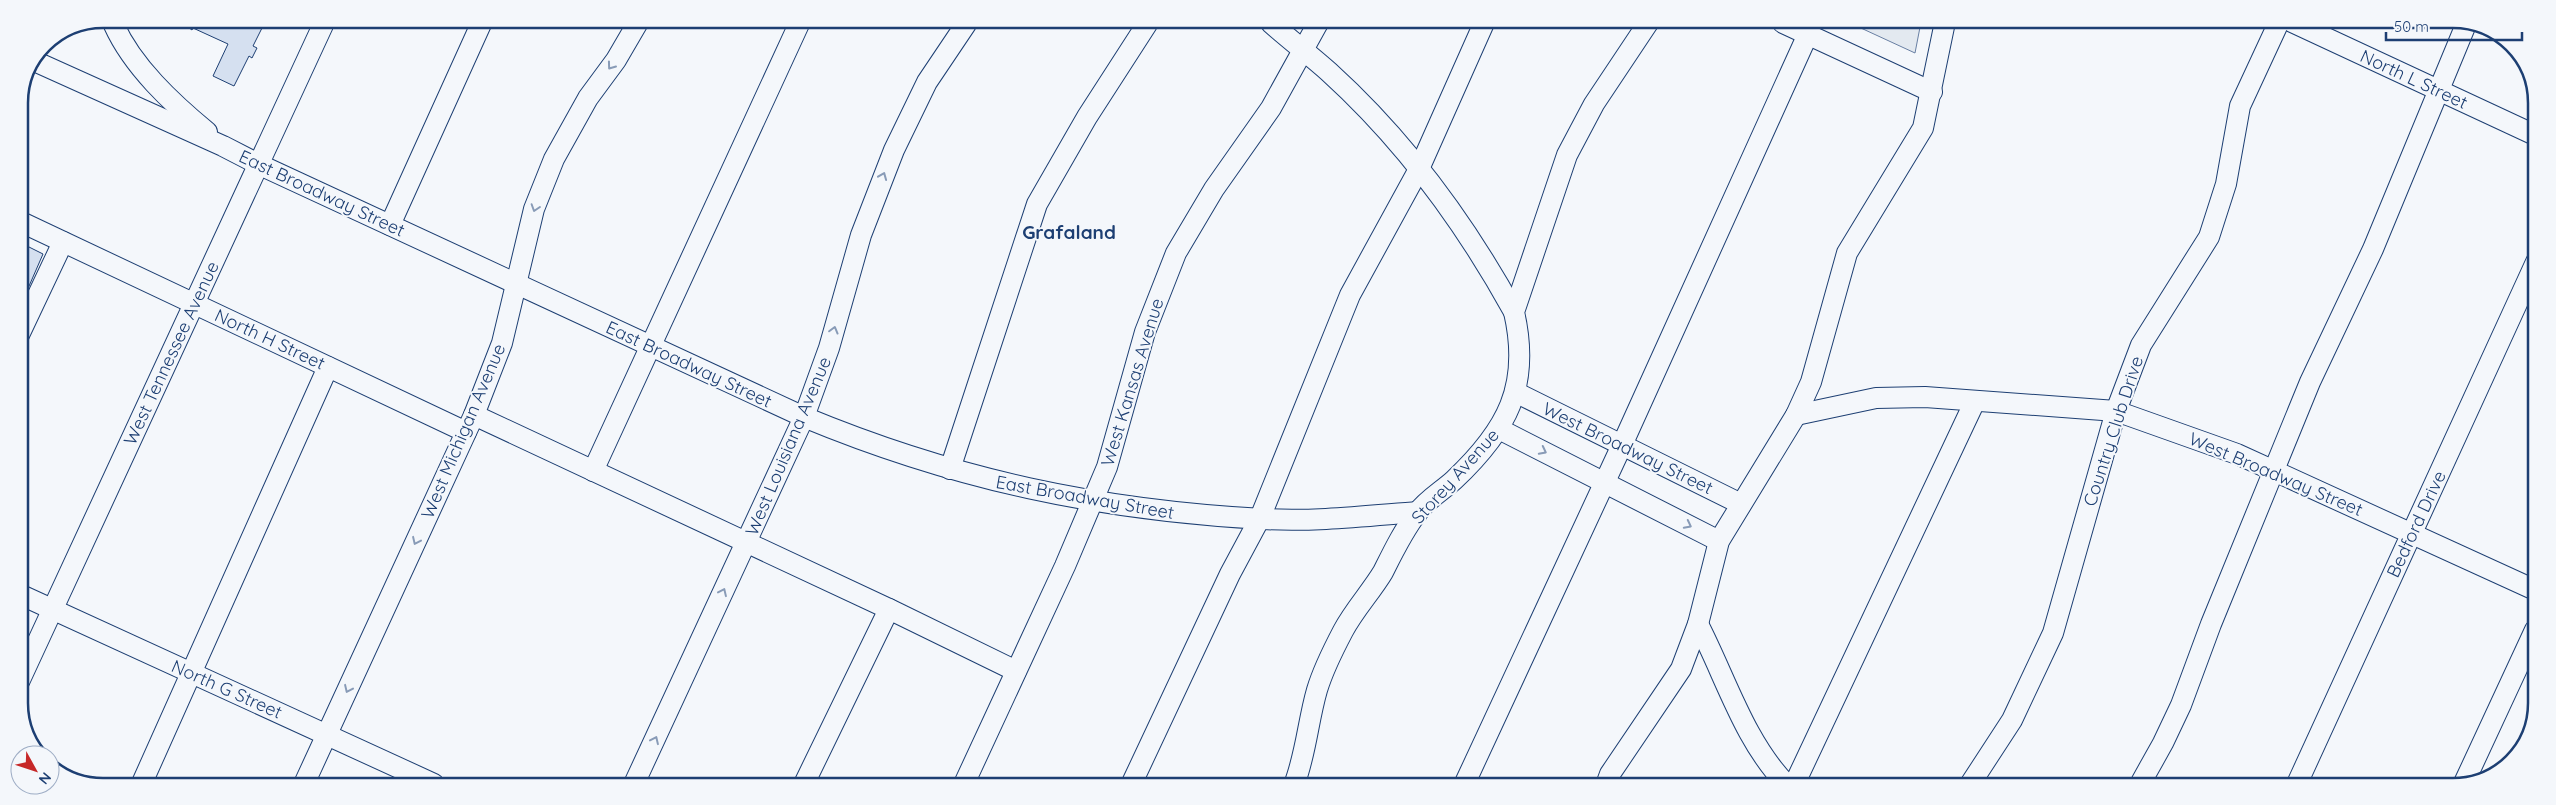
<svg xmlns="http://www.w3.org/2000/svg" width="2556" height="805" font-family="Quicksand,sans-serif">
<rect width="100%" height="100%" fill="#f4f7fb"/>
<path fill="#e3e9f0" stroke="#687fa3" d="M1921 22 1915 53 1850 23Z"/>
<g fill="#d5e0f0" stroke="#1d3f73">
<path d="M185 25H255L262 28 253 46 257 48 252 58 249 56 234 86 213 76 228 44 193 28 192 30Z"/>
<path d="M19 242 43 254 26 293 19 290Z"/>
</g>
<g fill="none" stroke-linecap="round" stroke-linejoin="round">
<g stroke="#1d3f73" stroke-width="22">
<g id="minor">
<path d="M2292 22 2537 136"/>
<path d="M1271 23C1290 40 1310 55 1329 72 1405 141 1465 223 1514 312"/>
<path d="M1783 23 1932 92"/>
<path d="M114 25C133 67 172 103 207 132"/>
<path d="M32 60 223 146 258 164 804 417C956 480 1099 510 1263 519 1314 522 1366 516 1418 512"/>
<path d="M19 221 466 432"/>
<path d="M390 225 481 24"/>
<path d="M19 335 63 242"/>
<path d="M1515 392 1741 504"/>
<path d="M474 415 889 609"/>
<path d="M1796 415 1876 398 1925 397 2116 411 2237 454 2535 590"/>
<path d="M1499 429 1719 541"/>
<path d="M950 469 1037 204 1087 117 1147 24"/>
<path d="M593 471 799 24"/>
<path d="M19 594 434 784"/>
<path d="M1698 624C1726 678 1744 741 1787 785"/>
<path d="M19 682 323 25"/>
<path d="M142 783 328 367"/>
<path d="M2464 783 2535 630"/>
<path d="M304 784 474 415 502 343 534 209 554 159 588 98 616 60 637 24"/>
<path d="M634 784 804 417 829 348 861 235 894 150 927 82 966 24"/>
<path d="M804 784 889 609 1016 671"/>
<path d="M964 784 1065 566 1107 467 1145 332 1176 253 1214 189 1271 108 1318 23"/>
<path d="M1131 785 1230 574 1260 518 1350 295 1419 169 1484 23"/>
<path d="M1294 785C1306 754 1308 721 1317 690 1323 670 1333 650 1343 631 1354 610 1371 592 1383 572 1393 552 1403 531 1417 513 1426 500 1442 491 1454 480 1507 430 1531 386 1514 312L1567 155 1594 104 1648 23"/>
<path d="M1464 785 1622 445 1808 34"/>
<path d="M1606 785 1610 774 1681 669 1698 624 1719 541 1796 415 1811 382 1847 253 1923 128 1945 22"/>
<path d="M1794 785 1975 401"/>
<path d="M1969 786 2012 720 2053 633 2116 411 2141 345 2209 237 2226 184 2240 106 2279 22"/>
<path d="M2139 786 2163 743 2181 705 2211 624 2310 382 2373 249 2467 22"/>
<path d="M2296 786 2536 262"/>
</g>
</g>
<use href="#minor" stroke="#f4f7fb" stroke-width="20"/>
</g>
<defs><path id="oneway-chevron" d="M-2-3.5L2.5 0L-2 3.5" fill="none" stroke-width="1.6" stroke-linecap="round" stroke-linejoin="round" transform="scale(1.25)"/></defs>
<g stroke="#889bb7">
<use href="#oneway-chevron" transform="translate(611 66) rotate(126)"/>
<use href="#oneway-chevron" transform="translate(883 176) rotate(-68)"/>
<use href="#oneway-chevron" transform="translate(535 208) rotate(108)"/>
<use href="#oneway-chevron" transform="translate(834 330) rotate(-75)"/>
<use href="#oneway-chevron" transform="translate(1543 451) rotate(27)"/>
<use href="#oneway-chevron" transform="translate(1688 525) rotate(27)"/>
<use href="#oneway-chevron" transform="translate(416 541) rotate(115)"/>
<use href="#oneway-chevron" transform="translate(723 592) rotate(-65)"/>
<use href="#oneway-chevron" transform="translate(348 689) rotate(115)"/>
<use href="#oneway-chevron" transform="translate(655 740) rotate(-65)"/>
</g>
<g text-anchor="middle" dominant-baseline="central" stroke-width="4" stroke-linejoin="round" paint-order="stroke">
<g font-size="18" fill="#1d3f73" stroke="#f4f7fb">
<text transform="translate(2414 79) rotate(25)">North L Street</text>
<text transform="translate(322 193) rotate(25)">East Broadway Street</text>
<text transform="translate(270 339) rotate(25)">North H Street</text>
<text transform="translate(171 353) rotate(-65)">West Tennessee Avenue</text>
<text transform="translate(689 364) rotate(25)">East Broadway Street</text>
<text transform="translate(1132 382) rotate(-73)">West Kansas Avenue</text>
<text transform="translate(463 431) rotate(-67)">West Michigan Avenue</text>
<text transform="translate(2113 431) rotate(-72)">Country Club Drive</text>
<text transform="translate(788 446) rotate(-67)">West Louisiana Avenue</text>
<text transform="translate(1628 448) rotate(26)">West Broadway Street</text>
<text transform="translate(2276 474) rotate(23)">West Broadway Street</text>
<text transform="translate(1455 476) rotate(-48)">Storey Avenue</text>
<text transform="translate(1085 497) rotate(10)">East Broadway Street</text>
<text transform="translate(2416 524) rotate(-65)">Bedford Drive</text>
<text transform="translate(227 689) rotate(24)">North G Street</text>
</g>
<g font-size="19" font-weight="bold" fill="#1d3f73" stroke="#f4f7fb">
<text x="1069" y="232">Grafaland</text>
</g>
</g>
<path d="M0 0H2556V805H0ZM103 28H2453A75 75 0 0 1 2528 103V703A75 75 0 0 1 2453 778H103A75 75 0 0 1 28 703V103A75 75 0 0 1 103 28Z" fill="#f4f7fb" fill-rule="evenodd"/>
<path fill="none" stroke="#1d3f73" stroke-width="2.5" d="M103 28H2453A75 75 0 0 1 2528 103V703A75 75 0 0 1 2453 778H103A75 75 0 0 1 28 703V103A75 75 0 0 1 103 28Z"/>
<g transform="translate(35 770) rotate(130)"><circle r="24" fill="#f4f7fb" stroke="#9eadc5"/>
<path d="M0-4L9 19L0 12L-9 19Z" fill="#c62828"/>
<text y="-8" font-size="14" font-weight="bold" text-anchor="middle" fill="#1d3f73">N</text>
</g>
<path d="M2386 32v8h136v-8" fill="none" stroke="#1d3f73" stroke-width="2.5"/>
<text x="2394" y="32" font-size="15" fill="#1d3f73" stroke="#f4f7fb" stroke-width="4" paint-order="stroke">50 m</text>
</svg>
